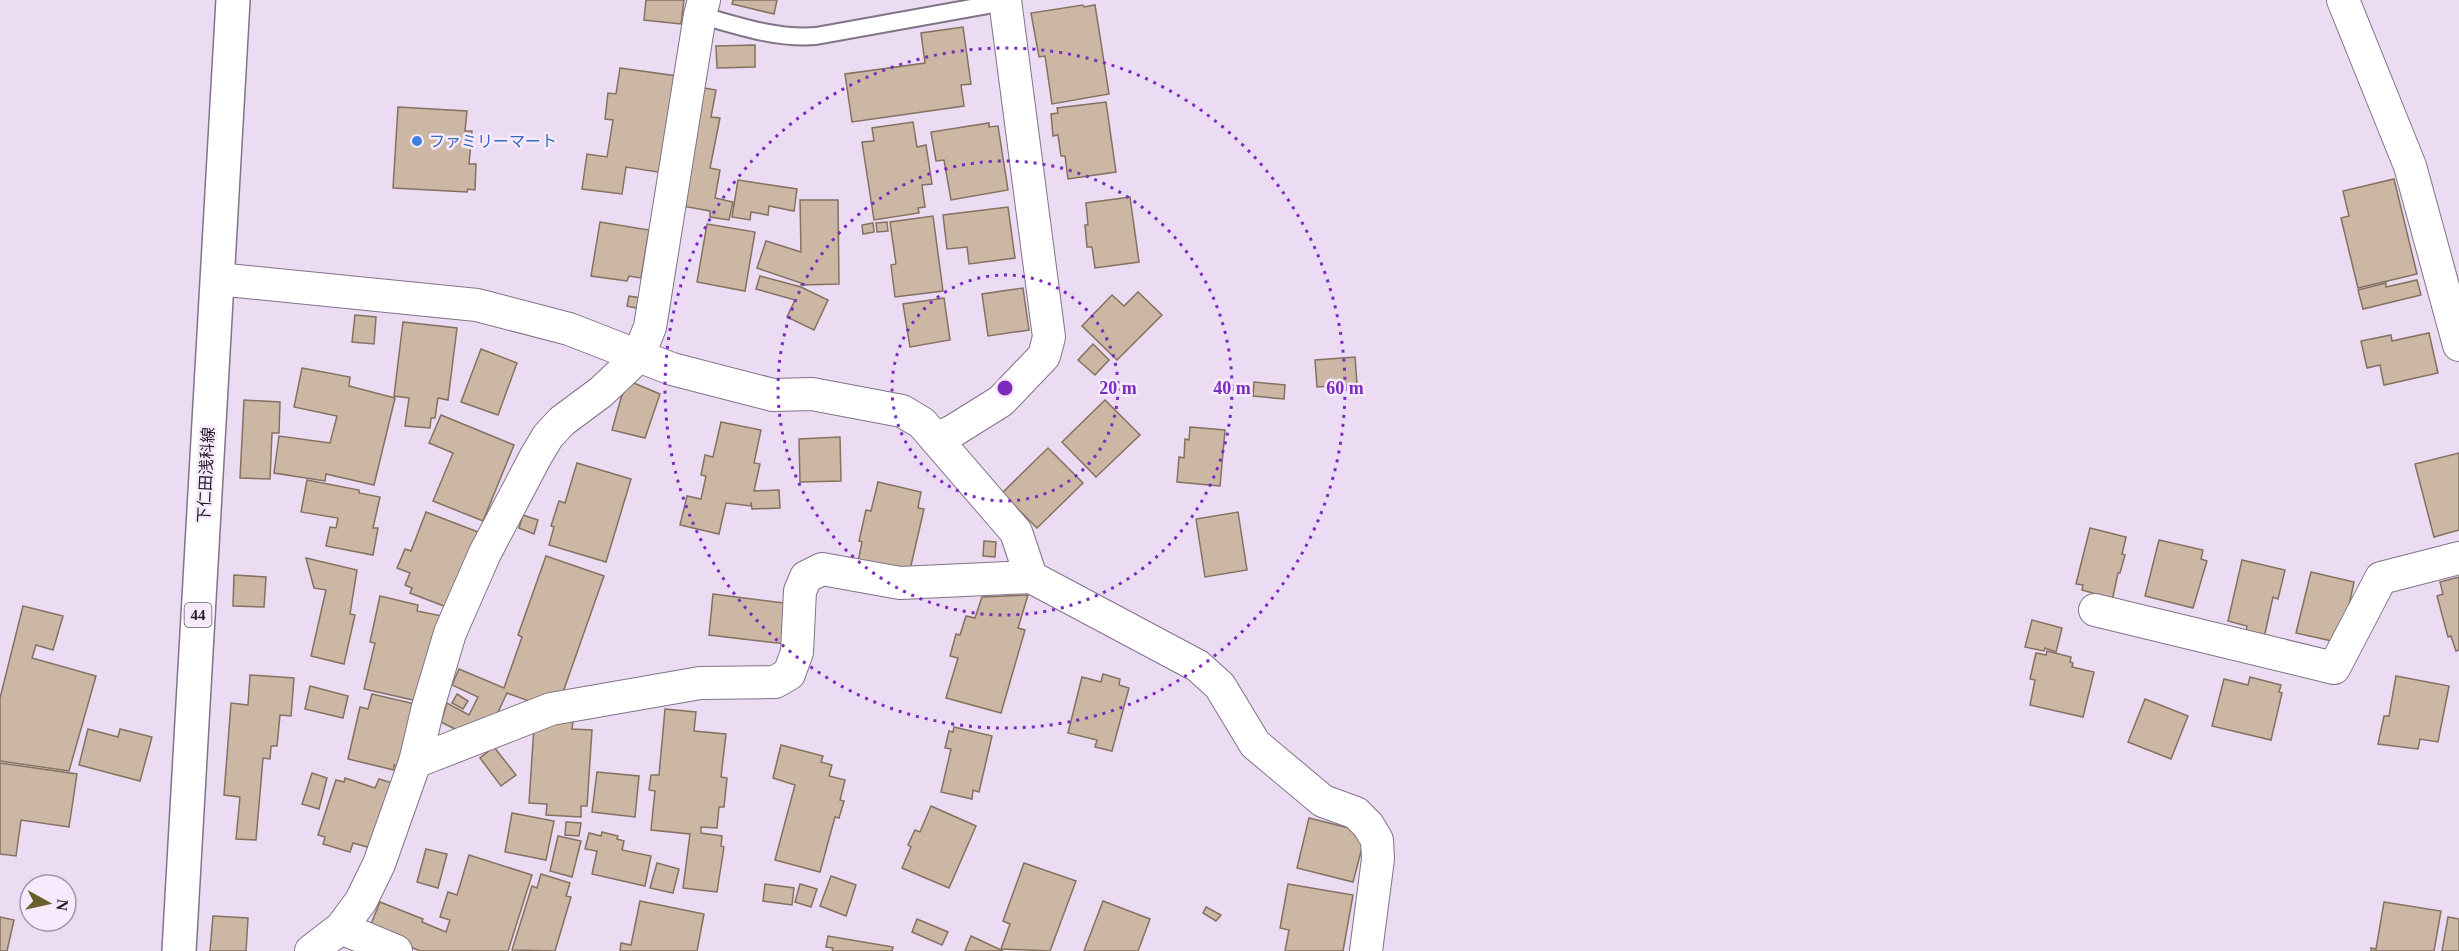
<svg xmlns="http://www.w3.org/2000/svg" width="2459" height="951" font-family="'Times New Roman','Noto Sans JP',serif">
<rect width="100%" height="100%" fill="#ebdbf3"/>
<g fill="#ccb7a4" stroke="#84715f" stroke-width="1.5">
<path d="M646 0H684L681 24 644 20Z"/>
<path d="M733 0H777L774 14 732 4Z"/>
<path d="M1083 5 1084 7 1095 5 1109 94 1052 104 1045 56 1039 57 1031 13Z"/>
<path d="M963 27 971 84 961 85 964 106 852 122 845 74 925 63 921 33Z"/>
<path d="M755 45V67L717 68 716 46Z"/>
<path d="M620 68 677 76 664 173 626 167 622 194 582 189 587 154 607 157 613 120 605 119 608 93 616 94Z"/>
<path d="M704 88 716 90 711 117 720 118 710 168 720 170 715 198 733 202 729 220 710 217V211L682 206Z"/>
<path d="M1106 102 1116 172 1068 179 1065 156H1061L1058 135 1053 136 1051 114 1058 113 1057 108Z"/>
<path d="M398 107 467 111 465 131H472L469 164H476L475 190 468 189 467 192 393 188Z"/>
<path d="M913 122 917 147 926 145 932 184 922 185 925 207 918 208 919 213 874 220 862 142 874 141 872 128Z"/>
<path d="M989 123V127L998 126 1008 190 951 200 944 160 936 161 931 132Z"/>
<path d="M2394 179 2417 274 2358 288 2341 218 2349 216 2343 191Z"/>
<path d="M738 180 797 189 794 211 769 206 768 215 751 212 750 220 732 217Z"/>
<path d="M1130 197 1139 262 1095 268 1092 247H1087L1085 225H1088L1086 203Z"/>
<path d="M800 200H838L839 284 801 285V283L757 268 766 241 801 252Z"/>
<path d="M1008 207 1015 258 969 264 967 247 947 249 943 215Z"/>
<path d="M933 216 943 291 895 297 891 265 896 264 890 222Z"/>
<path d="M600 222 649 230 641 278 629 276 627 281 591 276Z"/>
<path d="M887 222 888 231 877 232 876 223Z"/>
<path d="M873 223 874 232 863 234 862 225Z"/>
<path d="M707 224 755 232 745 291 697 282Z"/>
<path d="M760 276 801 287 828 300 814 330 787 317 795 300 756 289Z"/>
<path d="M2417 280 2421 295 2363 309 2358 290 2386 283V287Z"/>
<path d="M1023 288 1029 330 988 336 982 294Z"/>
<path d="M1138 292 1162 315 1117 360 1082 326 1112 295 1124 306Z"/>
<path d="M629 296 641 298 640 309 627 306Z"/>
<path d="M944 298 950 340 910 347 903 304Z"/>
<path d="M355 315 376 317 374 344 352 342Z"/>
<path d="M403 322 457 328 448 400 438 398 435 418H431L430 428 405 426 409 398 394 396Z"/>
<path d="M2429 333 2438 373 2384 385 2380 365 2367 368 2361 341 2391 335 2392 341Z"/>
<path d="M1093 344 1109 360 1095 375 1078 360Z"/>
<path d="M481 349 517 363 498 415 461 402Z"/>
<path d="M1355 357 1357 384 1317 387 1315 360Z"/>
<path d="M302 368 350 377 349 386 395 398 374 485 326 474 325 481 274 473 279 436 330 443 337 416 294 407Z"/>
<path d="M629 381 660 394 645 438 612 430 621 398Z"/>
<path d="M1254 382 1285 385 1284 399 1253 396Z"/>
<path d="M244 400 280 402 279 433H272L270 479 240 478Z"/>
<path d="M1105 400 1140 435 1096 477 1062 442Z"/>
<path d="M441 415 514 445 483 521 433 501 453 453 429 443Z"/>
<path d="M721 422 761 430 754 463 760 464 754 491 779 490 780 508 752 509 751 502V506L726 503 719 534 680 525 687 496 701 499 706 476 701 475 705 455 713 457Z"/>
<path d="M1190 427 1225 430 1220 486 1177 482 1179 457 1184 458 1185 439 1189 440Z"/>
<path d="M840 437 841 481 800 482 799 439Z"/>
<path d="M1048 448 1083 483 1037 528 1002 493Z"/>
<path d="M2459 453V530L2434 537 2415 464Z"/>
<path d="M577 463 631 479 606 562 549 545 554 527 551 526 559 501 565 503Z"/>
<path d="M307 480 359 490V493L380 497 373 528H378L373 555 326 546 330 527 336 528 338 518 301 512Z"/>
<path d="M878 482 921 492 918 508 924 509 909 574 858 562 862 542 859 541 866 510 871 511Z"/>
<path d="M426 512 478 532 449 608 410 593 412 588 405 585 410 573 397 568 405 549 411 551Z"/>
<path d="M1238 512 1247 570 1205 577 1196 519Z"/>
<path d="M523 515 538 520 534 534 519 528Z"/>
<path d="M2090 528 2126 537 2122 554 2125 555 2120 573H2118L2112 601 2095 597 2096 594 2082 590 2083 585 2076 584Z"/>
<path d="M2159 540 2203 550 2201 559 2207 561 2193 608 2145 596Z"/>
<path d="M984 541 996 542 995 557 983 556Z"/>
<path d="M546 556 604 576 562 695 529 701 507 693 492 725 461 732 441 722 447 703 469 715 478 697 452 685 459 669 504 688 522 637 518 635Z"/>
<path d="M306 558 357 570 350 614 355 615 344 664 311 656 326 590 314 588Z"/>
<path d="M2242 560 2285 570 2278 599 2273 597 2264 638 2246 633 2247 626 2228 621Z"/>
<path d="M2311 572 2354 582 2341 643 2296 633Z"/>
<path d="M234 575 266 577 264 607 233 606Z"/>
<path d="M2459 577V650L2456 651 2451 636 2448 637 2437 596 2443 594 2440 582Z"/>
<path d="M713 594 791 604 786 644 709 635Z"/>
<path d="M1028 595 1018 628 1025 630 1001 713 946 698 958 658 950 656 956 634 960 635 966 616 975 618 982 597Z"/>
<path d="M380 596 418 605 417 611 442 616 422 702 364 689 375 643 370 642Z"/>
<path d="M23 606 63 616 53 650 36 645 32 658 96 676 69 771 0 761V698Z"/>
<path d="M2032 620 2062 628 2056 652 2045 648 2044 651 2025 647Z"/>
<path d="M2047 651 2071 657 2070 662 2073 663 2072 667 2094 672 2083 717 2030 705 2035 680 2030 679 2036 653 2046 655Z"/>
<path d="M1103 674 1120 679 1119 685 1129 688 1112 751 1095 747 1097 740 1068 733 1082 677 1101 682Z"/>
<path d="M250 675 294 678 291 716 280 715 277 746H271L270 759 263 758 256 840 236 839 240 797 224 795 231 703 248 705Z"/>
<path d="M2396 676 2449 686 2438 742 2420 739 2418 749 2378 744 2384 716H2389Z"/>
<path d="M2250 677 2281 685 2279 692 2282 693 2271 740 2212 726 2224 679 2248 685Z"/>
<path d="M310 686 348 696 343 718 305 709Z"/>
<path d="M372 694 419 705 400 767 394 765V770L348 759 360 707 368 709Z"/>
<path d="M457 694 468 701 463 709 452 703Z"/>
<path d="M2145 699 2188 716 2171 759 2128 742Z"/>
<path d="M665 709 696 712 694 731 726 734 721 777 727 778 724 807H719L717 828 701 827V833L722 836 721 846 724 847 717 892 683 888 690 834 651 830 655 791 649 790 651 775H659Z"/>
<path d="M537 719 573 722 572 729 592 730 587 806H581V817L546 815 547 804 529 803 534 727Z"/>
<path d="M954 727 992 736 979 792 973 790 972 799 941 792 951 749 945 748 949 731 953 732Z"/>
<path d="M88 729 118 737 120 729 152 737 140 781 79 765Z"/>
<path d="M781 745 823 756 821 762 832 765 829 776 845 780 840 800 844 801 839 818 835 817 820 872 775 860 795 785 773 778Z"/>
<path d="M494 747 516 775 501 786 480 758Z"/>
<path d="M0 763 77 774 69 827 21 820 16 856 0 854Z"/>
<path d="M597 772 639 776 635 817 592 812Z"/>
<path d="M312 773 327 778 319 809 302 804Z"/>
<path d="M345 778 375 788 379 779 395 784 374 849 353 843 350 852 323 844 325 837 318 835 336 780 344 782Z"/>
<path d="M931 806 976 826 949 888 902 868 911 847 908 845 915 830 920 832Z"/>
<path d="M512 813 554 821 546 860 505 852Z"/>
<path d="M1309 818 1361 831 1364 840 1353 882 1297 868Z"/>
<path d="M566 822 581 823 579 836 565 835Z"/>
<path d="M602 832 618 836 617 839 624 841 622 850 651 856 645 886 592 874 597 851 585 849 589 833 601 836Z"/>
<path d="M558 836 581 841 572 877 550 871Z"/>
<path d="M426 849 447 854 438 888 417 882Z"/>
<path d="M469 855 532 875 508 951H420L369 929 380 902 423 919 422 922 446 932 450 920 440 917 448 892 457 895Z"/>
<path d="M657 863 679 869 673 893 650 888Z"/>
<path d="M1024 863 1076 881 1050 951 1001 949 1010 924 1003 921Z"/>
<path d="M541 874 570 883 566 896 571 897 555 951 512 950 532 886 537 888Z"/>
<path d="M831 876 856 885 846 916 820 906Z"/>
<path d="M765 884 794 888 792 905 763 901Z"/>
<path d="M800 884 817 889 811 907 795 902Z"/>
<path d="M1288 884 1353 895 1343 951H1285L1289 930 1280 928Z"/>
<path d="M640 901 704 914 697 951H620L621 943 631 945Z"/>
<path d="M1103 901 1150 919 1138 951H1084Z"/>
<path d="M2384 902 2441 911 2434 951H2371V948L2376 949Z"/>
<path d="M1206 907 1221 915 1216 921 1203 913Z"/>
<path d="M213 916 248 918 246 951H210Z"/>
<path d="M0 917 14 920 7 951H0Z"/>
<path d="M2448 917 2459 919V951H2442Z"/>
<path d="M917 919 948 932 942 945 912 932Z"/>
<path d="M828 936 893 947 892 951H832L833 948 826 947Z"/>
<path d="M971 936 1003 951H965Z"/>
</g>
<g fill="none" stroke-linecap="round" stroke-linejoin="round">
<g stroke="#817388" stroke-width="20">
<path id="lane" d="M700 15C738 26 776 39 816 36L1005 2"/>
</g>
<g stroke="#817388" stroke-width="34">
<g id="street">
<path d="M2343 0 2410 166 2459 345"/>
<path d="M217 279 477 305 569 329 672 369 773 395 812 394 902 411 922 423 1016 532 1031 577 1198 666 1220 686 1255 744 1323 801 1356 813 1368 825 1377 840 1378 859 1366 951"/>
<path d="M936 439 953 431 1001 401 1044 356 1049 337 1005 0"/>
<path d="M2095 610 2334 668 2381 578 2459 558"/>
<path d="M415 762 551 709 700 683 775 682 789 674 797 652 800 591 806 577 822 569 900 583 1031 577"/>
<path d="M341 928 396 951"/>
<path d="M311 951 341 928 361 901 379 864 415 762 428 707 450 633 485 553 536 456 548 436 562 421 601 392 638 357 650 327 700 15 704 0"/>
</g>
</g>
<g stroke="#817388" stroke-width="36">
<path id="primary" d="M179 951 233 0"/>
</g>
<use href="#lane" stroke="#fff" stroke-width="16"/>
<use href="#street" stroke="#fff" stroke-width="32"/>
<use href="#primary" stroke="#fff" stroke-width="33"/>
</g>
<g fill="none" stroke="#7b2cbf" stroke-width="3" stroke-dasharray="3 6">
<circle cx="1005" cy="388" r="113"/>
<circle cx="1005" cy="388" r="227"/>
<circle cx="1005" cy="388" r="340"/>
</g>
<circle fill="#3f7fe0" stroke="#f7eafd" stroke-width="2" cx="417" cy="141" r="6"/>
<g text-anchor="middle" dominant-baseline="central" stroke-width="5" stroke-linejoin="round" paint-order="stroke">
<rect fill="#f7eafd" stroke="#615964" stroke-width="1.5" x="184.5" y="603" width="27" height="24" rx="4.5"/>
<g font-size="15" font-weight="bold" fill="#211b23">
<text x="198" y="615">44</text>
</g>
<g font-size="16" fill="#366cbe" stroke="#f7eafd" text-anchor="start">
<text x="429" y="141">ファミリーマート</text>
</g>
<g font-size="16" fill="#211b23" stroke="#f7eafd">
<text transform="translate(206 475) rotate(-87)">下仁田浅科線</text>
</g>
</g>
<circle cx="1005" cy="388" r="9" fill="#7b2cbf" stroke="#f7eafd" stroke-width="3"/>
<g font-size="18" text-anchor="middle" font-weight="bold" fill="#7b2cbf" stroke="#f7eafd" stroke-width="5" stroke-linejoin="round" paint-order="stroke">
<text x="1118" y="394">20 m</text>
<text x="1232" y="394">40 m</text>
<text x="1345" y="394">60 m</text>
</g>
<g transform="translate(48 903) rotate(98)"><circle r="28" fill="#f7eafd" stroke="#a197a6" stroke-width="1.5"/>
<path d="M0-4.5L10 22L0 15L-10 22Z" fill="#6a5f2c"/>
<text y="-9" font-size="16" font-weight="bold" text-anchor="middle" fill="#211b23">N</text>
</g>
</svg>
